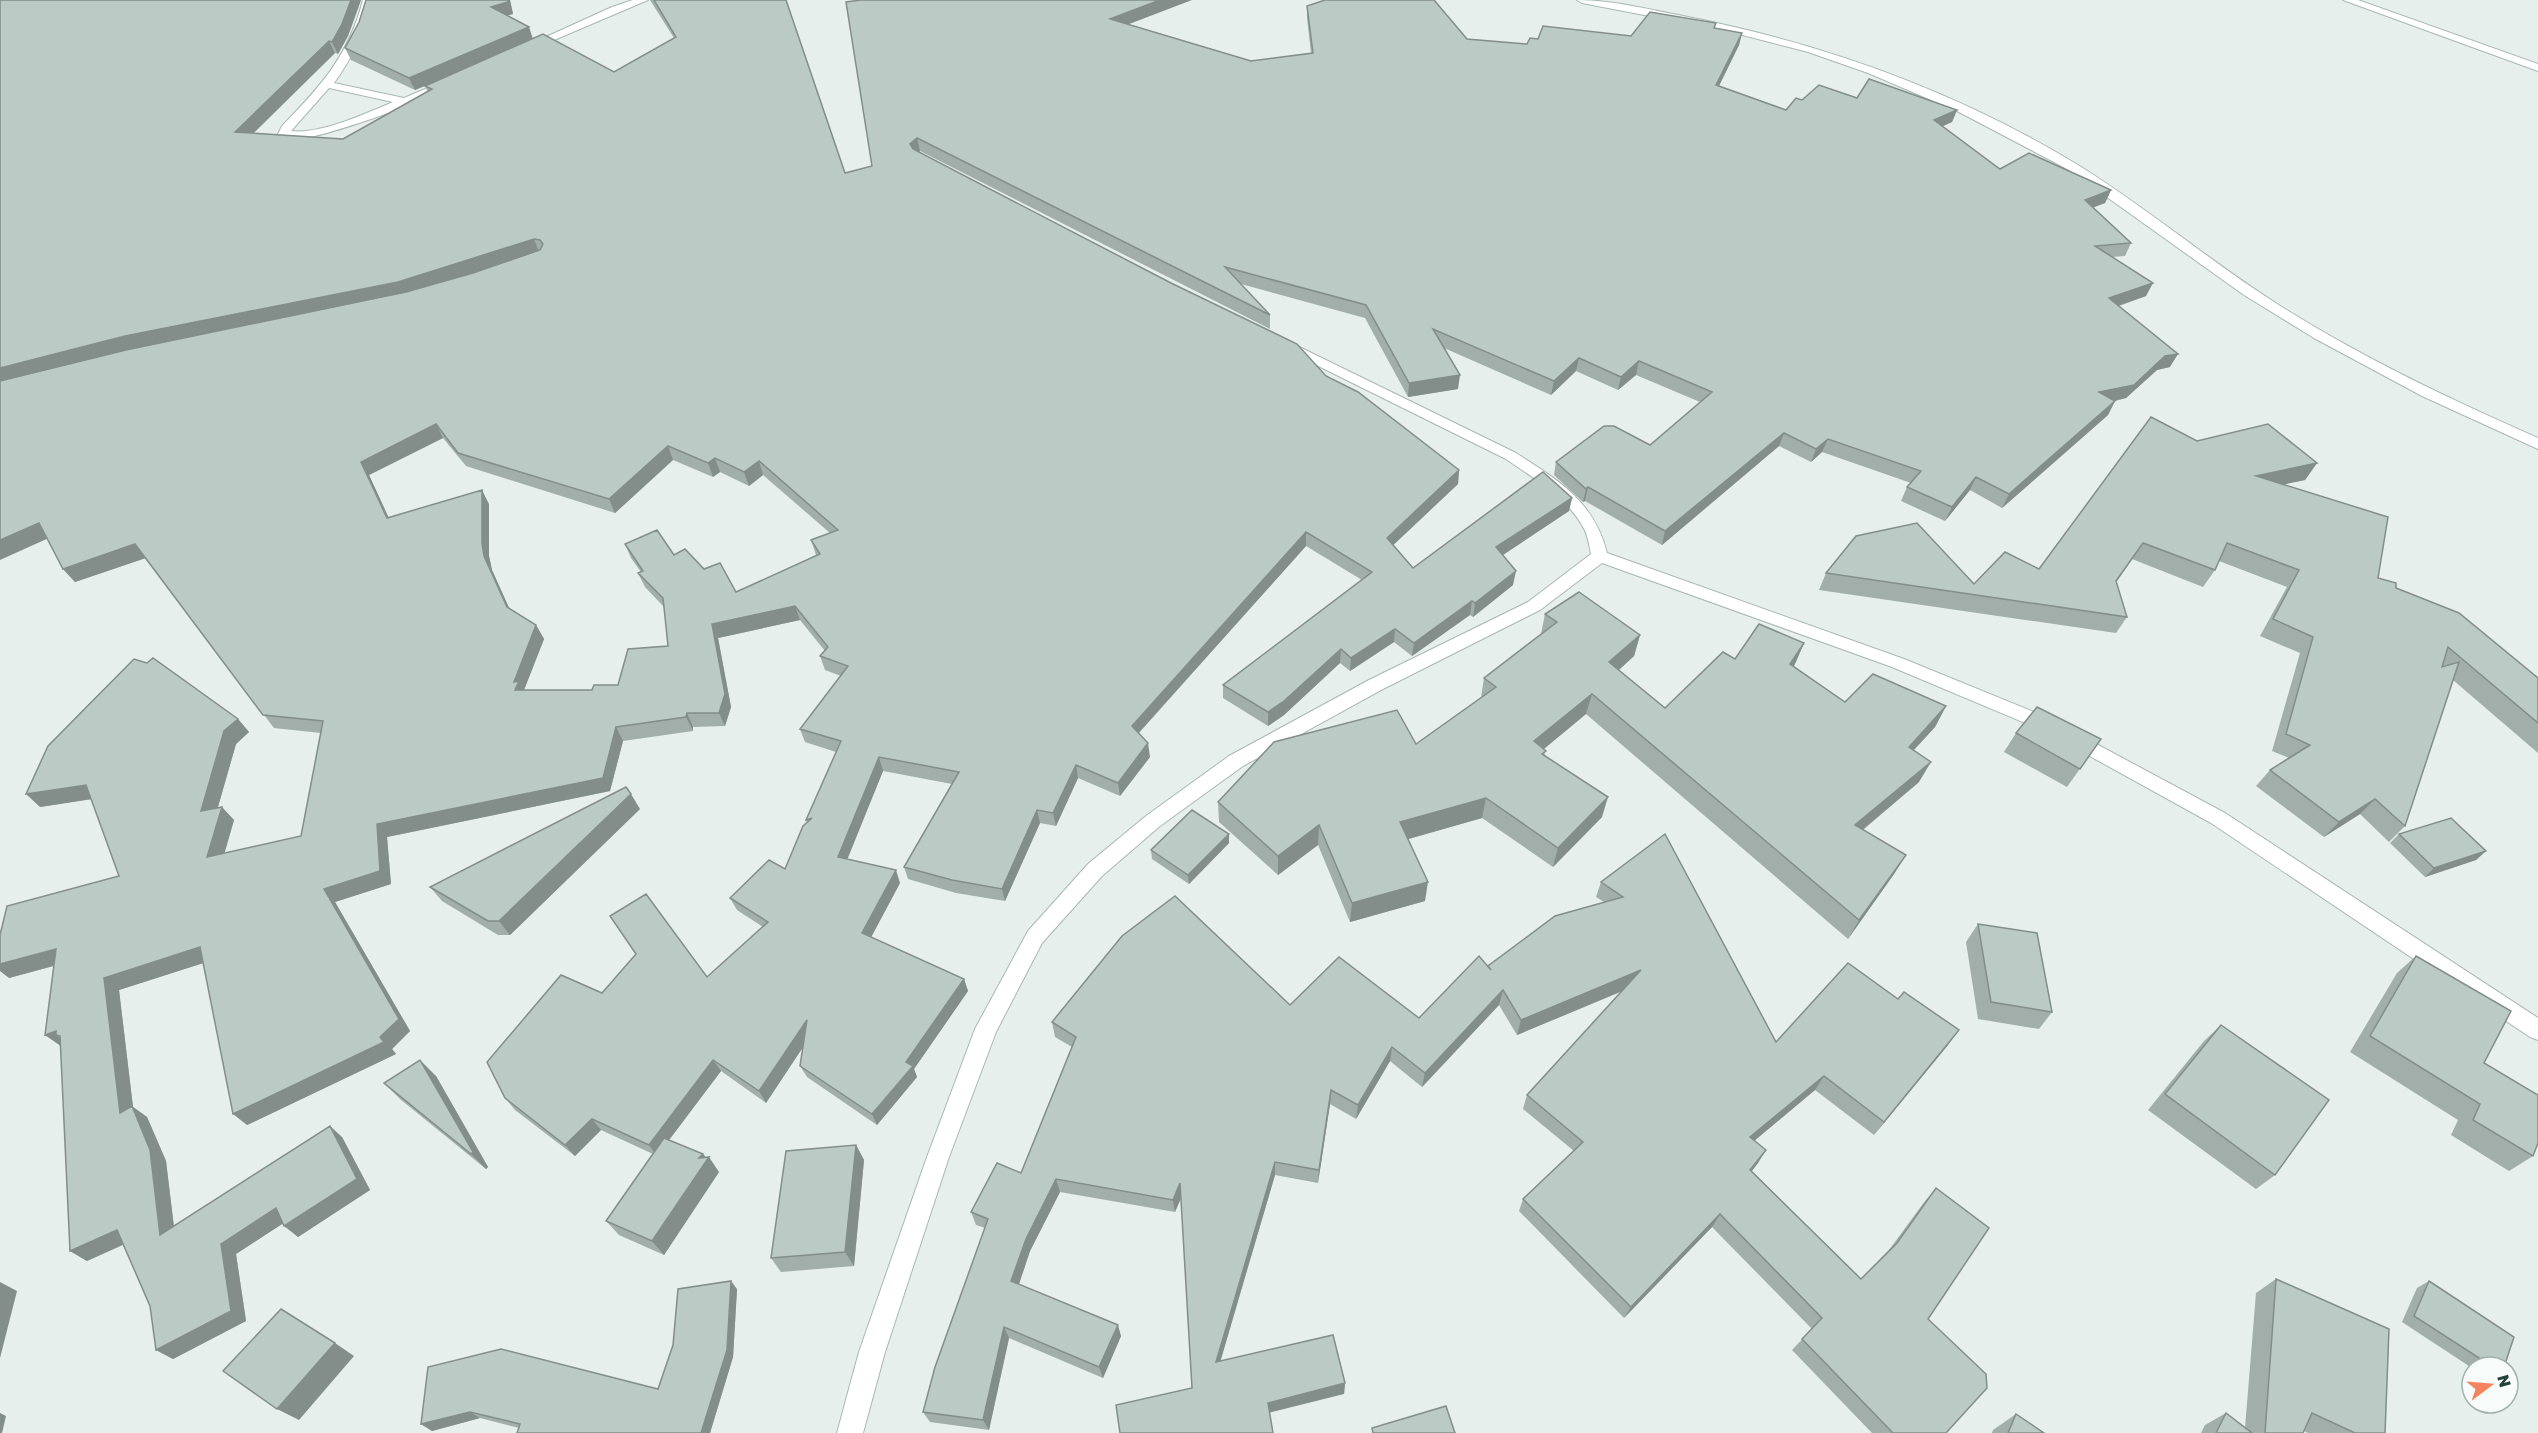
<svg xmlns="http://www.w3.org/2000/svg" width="2538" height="1433" font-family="'Golos Text',sans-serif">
<rect width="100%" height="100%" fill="#e6efeb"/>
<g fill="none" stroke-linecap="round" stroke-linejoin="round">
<g stroke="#a8b8b2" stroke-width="2">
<g id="minor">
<path d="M363 0H373C365 31 353 57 334 83L404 98 444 81 448 80 454 83C436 99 324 137 298 139 292 139 286 138 280 136L278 134 282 126C321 86 349 55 363 0ZM329 88 393 102C367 113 319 135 291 131Z"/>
<path d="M633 0H648L533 49H525L524 47 612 7Z"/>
<path d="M1577 0C1614 0 1651 10 1688 17 1825 44 1958 92 2078 165 2149 209 2213 264 2285 309 2365 359 2451 400 2538 438V449L2422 396 2314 338 2244 295 2069 170 1957 111 1868 73 1808 52 1727 31 1582 3Z"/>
<path d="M2343 0H2358L2538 64V71Z"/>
<path d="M1285 340 1516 453C1558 480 1594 501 1607 553L1904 659 2056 721 2059 726 2056 731 2050 733 2044 731 1892 667 1602 563 1540 610 1381 690 1243 766 1160 826 1102 876 1042 943 996 1032 949 1157 885 1352 863 1433H837L859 1352 927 1157 975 1029 1028 931 1088 864 1146 816 1229 756 1369 680 1528 602 1591 554C1589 545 1588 535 1583 527 1567 497 1533 478 1506 459L1280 347 1278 344Z"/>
<path d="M2074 732 2225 813 2538 1018V1040L2530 1037 2211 823 2068 744 2065 739 2068 734Z"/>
</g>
</g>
<use href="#minor" fill="#fff" fill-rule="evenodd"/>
</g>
<g fill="#a1aea9" fill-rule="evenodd">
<path d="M0 0H361L348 36 338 54 335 53 254 133 343 139 428 92 425 86 415 90 351 60 345 48 359 22 366 0H510L513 14 507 15 533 39 614 72 674 38 650 0H786L845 173 872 166 846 2 1128 24 1251 61 1311 53 1307 18V6L1467 39 1527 44 1538 39 1631 36 1716 23 1714 28 1742 33 1739 45 1719 86 1786 110 1802 100 1857 98 1957 110 1952 122 1943 126 2000 169 2111 190 2105 203 2093 207 2131 243 2125 256 2112 257 2146 296 2119 306 2170 367 2157 370 2126 398 2115 401 2108 415 2002 508 1970 490 1945 521 1901 501 1907 487 1911 483 1822 452 1811 462 1779 446 1662 545 1585 501 1583 502 1554 475 1556 462 1650 445 1700 402 1636 375 1618 390 1576 371 1551 395 1444 348 1458 389 1408 397 1365 318 1241 284 1270 315V329L920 151 919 152 1326 376 1459 470 1458 484 1393 545 1413 568 1572 498 1569 511 1502 555 1513 585 1473 617 1470 615 1412 656 1394 642 1350 671 1340 663 1284 715 1268 726 1223 698V685L1362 580 1306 546 1139 733 1150 757 1120 796 1078 778 1056 826 1040 823 1005 901 956 893 908 879 904 867 952 784 883 771 847 859 900 883 871 937 964 979 968 991 914 1069 917 1077 877 1125 807 1077 800 1066 803 1047 766 1103 721 1071 669 1140 703 1154 719 1172 664 1255 619 1235 606 1221 653 1154 601 1130 575 1156 515 1110 505 1098 602 993 636 954 610 916 707 977 763 927 737 910 730 898 785 869 807 822 806 820 836 752 805 742 800 729 841 676 825 670 820 656 825 651 800 620 718 638 731 707 725 726 693 727V731L623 741 610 791 387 837 391 884 335 902 410 1031 392 1049 396 1054 247 1125 203 963 119 990 133 1107 147 1117 166 1161 174 1226 342 1137 370 1190 298 1237 283 1223 236 1254 246 1321 173 1359 156 1350 150 1306 123 1245 87 1261 70 1251 61 1046 45 1035 54 966 9 978 119 876 91 799 40 807 238 719 249 732 236 744 218 807 234 820 224 853 301 836 321 733 274 728 145 558 75 582 63 569 47 539ZM443 438 466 466 615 513 673 460 713 477 720 472 749 486 763 475 830 533 811 540 816 555 736 592 704 569 674 555 625 544 631 558 641 572 638 573 645 587 664 607 668 646 618 685 592 690H524L544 639 536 625 509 608 492 570 489 556V504L389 518 369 475Z"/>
<path d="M2197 441 2317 463 2305 480 2283 484 2378 578 2538 678V753L2453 680 2405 826 2389 842 2360 814 2324 837 2256 786 2270 770 2289 758 2272 751 2300 653 2260 636 2287 587 2219 561 2215 570 2203 587 2132 559 2116 582 2127 617 2116 633 1819 590 1826 573 1974 584 2039 569Z"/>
<path d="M1545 614 1640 635 1634 656 1619 670 1665 708 1735 659 1804 643 1794 666 1845 702 1946 706 1935 727 1914 750 1919 782 1863 830 1906 855 1894 874 1848 939 1586 714 1544 749 1545 756 1602 817 1553 867 1482 818 1408 839 1425 901 1350 922 1318 845 1278 875 1219 822 1218 802 1416 744 1481 698 1484 678 1541 634Z"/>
<path d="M2016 733 2101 739 2067 787 2004 752Z"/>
<path d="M640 809 510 935H498L442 901 430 887Z"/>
<path d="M1229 834V843L1189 884 1152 859 1151 850Z"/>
<path d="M1665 834 1776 1042 1948 1045 1874 1135 1815 1090 1754 1141 1758 1163 1752 1171 1861 1279 1889 1250 1925 1201 1936 1188 1928 1319 1946 1433H1872L1792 1350 1812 1329 1712 1227 1624 1318 1519 1211 1523 1199 1574 1151 1523 1109 1527 1095 1623 991 1517 1035 1499 1005 1422 1087 1390 1061 1356 1119 1330 1104 1318 1183 1275 1175 1220 1361 1345 1383 1344 1394 1192 1388 1181 1197 1175 1212 1060 1192 1030 1251 1019 1284 1121 1336 1103 1378 1009 1338 989 1430 930 1422 923 1412 985 1228 976 1225 971 1212 1021 1173 1072 1047 1055 1037 1052 1022 1290 1005 1419 1018 1488 967V966L1604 902 1596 897 1601 882Z"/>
<path d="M2399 834 2486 851 2476 860 2425 877 2390 843Z"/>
<path d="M1978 924 2052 1012 2039 1029 1978 1019 1966 942Z"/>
<path d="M2416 956 2484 1063 2533 1156 2509 1171 2451 1135 2458 1120 2350 1052 2397 973Z"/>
<path d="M2221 1025 2275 1175 2256 1189 2148 1110 2204 1041Z"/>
<path d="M436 1076 488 1167 486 1169 400 1099 384 1083Z"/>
<path d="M856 1145 864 1160 854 1266 781 1272 771 1258Z"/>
<path d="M2276 1279 2385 1433H2308L2304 1431 2303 1433H2201L2205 1425 2226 1413 2245 1428 2256 1293Z"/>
<path d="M2429 1281 2504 1367H2472V1368L2402 1322 2417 1288Z"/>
<path d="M737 1289 733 1357 710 1433 519 1428 480 1418 432 1431 421 1424 428 1367 658 1389Z"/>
<path d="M2016 1414 2044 1433H1992L1993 1430Z"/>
</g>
<g fill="#838d89">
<path d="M351 0H361L348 36 338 54 332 42Z"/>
<path d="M508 0H510L513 14 496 19 491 7Z"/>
<path d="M1160 0H1192L1111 31 1110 19Z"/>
<path d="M529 27 533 39 415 90 409 78Z"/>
<path d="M1742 33 1739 45 1713 98 1716 85Z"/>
<path d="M329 41 335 53 242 144 235 132Z"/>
<path d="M1957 110 1952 122 1929 132 1934 120Z"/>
<path d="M917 138 920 151 913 157 910 144Z"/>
<path d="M2111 190 2105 203 2079 213 2085 200Z"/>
<path d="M534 239 539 252 404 295 0 385V368L125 336Z"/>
<path d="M2153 283 2146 296 2103 311 2109 298Z"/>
<path d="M2178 354 2170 367 2157 370 2126 398 2092 406 2099 392 2165 356Z"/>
<path d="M1579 358 1576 371 1551 395 1554 381Z"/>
<path d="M1639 361 1636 375 1618 390 1621 377Z"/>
<path d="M1460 375 1458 389 1408 397 1409 383Z"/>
<path d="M2115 401 2108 415 2002 508 2009 494Z"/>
<path d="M436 424 443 438 369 475 395 532 387 518 361 462Z"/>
<path d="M1784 433 1779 446 1662 545 1665 531Z"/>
<path d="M1828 439 1822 452 1811 462 1816 449Z"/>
<path d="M668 446 673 460 615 513 609 499Z"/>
<path d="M715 458 720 472 713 477 708 463Z"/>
<path d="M759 461 763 475 749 486 744 472Z"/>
<path d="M2317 463 2305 480 2245 493 2256 476Z"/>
<path d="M1459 470 1458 484 1386 552 1387 538Z"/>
<path d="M1976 477 1970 490 1945 521 1952 507Z"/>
<path d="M1588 487 1585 501 1583 502 1586 489Z"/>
<path d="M482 490 489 504V556L492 570 515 621 507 607 484 556 482 543Z"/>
<path d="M1572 498 1569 511 1494 561 1496 547Z"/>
<path d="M39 523 51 537 0 560V540Z"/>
<path d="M1306 532V546L1133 739 1132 726Z"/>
<path d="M2143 543 2132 559 2106 597 2116 581Z"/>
<path d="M135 544 146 558 75 582 63 569Z"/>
<path d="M1516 571 1513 585 1473 617 1475 603Z"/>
<path d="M1472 601 1470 615 1412 656 1414 643Z"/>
<path d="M795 606 800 620 718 638 731 707 725 726 719 713 712 624Z"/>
<path d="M536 625 544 639 524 690H515L514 682Z"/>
<path d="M1395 629 1394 642 1350 671 1351 658Z"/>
<path d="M1640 635 1634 656 1604 683 1609 662Z"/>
<path d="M1804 643 1795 664 1782 685 1790 664Z"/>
<path d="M1341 649 1340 663 1284 715 1268 726V712Z"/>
<path d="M1592 694 1586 714 1529 761 1534 741Z"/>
<path d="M1946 706 1935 727 1898 767 1909 747Z"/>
<path d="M687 713 693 727V731L686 717Z"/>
<path d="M238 719 249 732 236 744 213 824 201 811 224 731Z"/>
<path d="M616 727 623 741 610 791 387 837 391 884 335 902 410 1031 392 1049 396 1054 247 1125 233 1114 380 1037 324 889 377 824Z"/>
<path d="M1148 743 1150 757 1120 796 1118 783Z"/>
<path d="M879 757 883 771 843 870 838 857Z"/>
<path d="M1931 762 1919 782 1844 845 1855 825Z"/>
<path d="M1076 765 1078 778 1056 826 1053 813Z"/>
<path d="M86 785 99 798 40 807 26 794Z"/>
<path d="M631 794 640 809 510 935 499 921Z"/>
<path d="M1608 797 1602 817 1553 867 1558 848Z"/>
<path d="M1486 798 1482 818 1398 842 1400 822Z"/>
<path d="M2375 799 2360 814 2324 837 2339 822Z"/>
<path d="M222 807 234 820 220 869 207 857Z"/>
<path d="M1037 810 1040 823 1005 901 1002 889Z"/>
<path d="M1319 825 1318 845 1278 875V856Z"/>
<path d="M1229 834V843L1189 884 1188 875Z"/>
<path d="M2486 851 2476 860 2425 877 2434 868Z"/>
<path d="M1906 855 1894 874 1848 939 1859 920Z"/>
<path d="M896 870 900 883 867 945 862 933Z"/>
<path d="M1428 882 1425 901 1350 922 1352 903Z"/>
<path d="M200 947 213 960 119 990 133 1107 147 1117 166 1161 176 1245 160 1235 120 1113 104 978Z"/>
<path d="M56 949 71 961 9 978 0 971V964Z"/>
<path d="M1641 970 1636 985 1517 1035 1521 1020Z"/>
<path d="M964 979 968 991 914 1069 917 1077 877 1125 872 1114 906 1062Z"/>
<path d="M1503 990 1499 1005 1422 1087 1425 1073Z"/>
<path d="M807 1020 813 1032 766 1103 759 1091Z"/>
<path d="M1959 1030 1948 1045 1874 1135 1884 1122Z"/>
<path d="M56 1031 60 1036 56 1035 68 1044 61 1046 45 1035Z"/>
<path d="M1392 1047 1390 1061 1356 1119 1358 1105Z"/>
<path d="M420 1060 436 1076 488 1167 486 1169 471 1154Z"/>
<path d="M713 1060 721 1071 657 1156 649 1145Z"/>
<path d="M1824 1076 1815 1090 1742 1151 1750 1137Z"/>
<path d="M1331 1090 1330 1104 1318 1183 1319 1170Z"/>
<path d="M592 1119 601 1130 575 1156 565 1145Z"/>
<path d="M330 1126 342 1137 370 1190 298 1237 284 1226Z"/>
<path d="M856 1145 864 1160 854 1266 845 1252Z"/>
<path d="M1766 1150 1758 1163 1742 1183 1750 1170Z"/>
<path d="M703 1154 707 1159 709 1157 719 1172 664 1255 652 1241 699 1158Z"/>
<path d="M1275 1162V1175L1217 1373 1216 1362Z"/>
<path d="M1056 1179 1060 1192 1030 1251 1016 1293 1011 1281 1026 1239Z"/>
<path d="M1180 1183 1182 1196 1175 1212 1173 1200Z"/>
<path d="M276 1208 290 1219 236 1254 246 1321 173 1359 156 1350 221 1244Z"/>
<path d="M1720 1214 1712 1227 1624 1318 1631 1307Z"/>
<path d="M117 1230 133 1240 87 1261 70 1251Z"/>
<path d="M731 1281 737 1289 733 1357 710 1433H701Z"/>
<path d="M0 1282 17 1291 0 1358Z"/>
<path d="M1118 1325 1121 1336 1103 1378 1099 1367Z"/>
<path d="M1004 1327 1009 1338 989 1430 983 1420Z"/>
<path d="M335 1343 354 1356 299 1420 277 1409Z"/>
<path d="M1345 1383 1344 1394 1268 1413V1403Z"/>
<path d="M470 1412 480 1418 432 1431 421 1424Z"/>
<path d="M0 1413 6 1416 2 1433H0Z"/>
</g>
<g fill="#bbcac4" stroke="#838d89" stroke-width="1.5" fill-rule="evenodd">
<path d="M0 0H351L342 24 332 42 329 41 235 132 343 139 432 89 425 86 543 34 614 72 676 37 654 0H786L845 173 872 166 846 2 861 0H1160L1110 19 1251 61 1313 53 1307 6 1325 0H1434L1467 39 1527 44 1530 38 1538 39 1543 26 1631 36 1650 12 1716 23 1714 28 1742 33 1716 85 1786 110 1796 98 1802 100 1819 85 1857 98 1869 79 1957 110 1934 120 2000 169 2029 153 2111 190 2085 200 2131 243 2095 246 2153 283 2109 298 2178 354 2165 356 2134 385 2099 392 2115 401 2009 494 1976 477 1952 507 1907 487 1921 471 1828 439 1816 449 1784 433 1665 531 1588 487 1586 489 1556 462 1604 426H1614L1650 445 1712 392 1639 361 1621 377 1579 358 1554 381 1433 329 1460 375 1409 383 1366 305 1225 267 1270 315 917 138 910 144 913 149 1171 283 1297 344 1326 376 1358 392 1459 470 1387 538 1413 568 1543 472 1572 498 1496 547 1516 571 1475 603 1472 601 1414 643 1395 629 1351 658 1341 649 1284 701 1268 712 1223 685 1372 572 1306 532 1132 726 1148 743 1118 783 1076 765 1053 813 1037 810 1002 889 952 880 904 867 959 772 879 757 838 857 896 870 862 933 964 979 906 1062 913 1066 872 1114 800 1066 807 1020 759 1091 713 1060 649 1145 592 1119 565 1145 505 1098 487 1062 561 975 602 993 636 954 610 916 646 894 707 977 768 922 730 898 769 860 785 869 803 826 812 818 806 820 841 741 800 729 848 666 820 656 828 647 795 606 712 624 725 694 719 713H687L686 717 616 727 603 778 377 824 380 871 324 889 399 1019 380 1037 384 1042 233 1114 200 947 104 978 120 1113 132 1106 150 1150 160 1235 330 1126 357 1179 284 1226 276 1208 221 1244 231 1311 156 1350 150 1306 117 1230 70 1251 60 1036 56 1035V1031L45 1035 56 949 0 964V935L7 906 119 876 86 785 26 794 48 746 134 659 147 663 153 658 238 719 224 731 201 811 222 807 207 857 301 836 323 721 263 715 135 544 63 569 39 523 0 540V381L126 350 406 292 473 273 540 250 543 244 540 240 534 239 398 282 125 336 0 368ZM436 424 458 453 609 499 668 446 708 463 715 458 744 472 759 461 838 530 811 540 820 554 736 592 720 563 704 569 685 549 674 555 657 530 625 544 643 571 638 573 663 598 668 646 628 649 618 685H594L592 690H515L519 681 514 682 536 625 507 607 484 556 482 543V490L387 518 361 462Z"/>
<path d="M366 0H508V2L491 7 529 27 409 78 345 48 359 22Z"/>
<path d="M2151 417 2197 441 2268 424 2317 463 2256 476 2388 517 2378 578 2396 583V588L2459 613 2538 678V723L2448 647 2442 667 2459 662 2405 826 2375 799 2339 822 2270 770 2310 745 2286 734 2313 637 2273 619 2299 570 2227 543 2215 570 2143 543 2116 581 2127 617 1826 573 1856 536 1917 523 1974 584 2005 552 2039 569Z"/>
<path d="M1579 592 1640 635 1609 662 1665 708 1723 652 1735 659 1759 624 1804 643 1790 664 1845 702 1873 674 1946 706 1909 747 1931 762 1855 825 1906 855 1859 920 1592 694 1534 741 1546 751 1542 754 1608 797 1558 848 1486 798 1400 822 1428 882 1352 903 1319 825 1278 856 1218 802 1274 742 1397 710 1416 744 1496 687 1484 678 1557 622 1545 614Z"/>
<path d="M2037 707 2101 739 2080 769 2016 733Z"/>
<path d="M626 787 631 794 499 921H488L430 887Z"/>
<path d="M1192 810 1229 834 1188 875 1151 850Z"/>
<path d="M2451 818 2486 851 2434 868 2399 834Z"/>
<path d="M1665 834 1776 1042 1848 963 1898 999 1904 992 1959 1030 1884 1122 1824 1076 1750 1137 1766 1150 1750 1170 1861 1279 1897 1243 1936 1188 1989 1228 1928 1319 1986 1374 1987 1388 1946 1433H1893L1802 1339 1822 1318 1720 1214 1631 1307 1523 1199 1583 1142 1527 1095 1641 970 1521 1020 1503 990 1425 1073 1392 1047 1358 1105 1331 1090 1319 1170 1275 1162 1216 1362 1333 1335 1345 1383 1268 1403 1273 1433H1120L1116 1405 1192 1388 1180 1183 1173 1200 1056 1179 1026 1239 1011 1281 1118 1325 1099 1367 1004 1327 983 1420 923 1412 935 1367 988 1219 971 1212 997 1163 1021 1173 1076 1037 1052 1022 1122 936 1175 896 1290 1005 1339 957 1419 1018 1479 956 1491 970 1488 966 1555 916 1623 897 1601 882Z"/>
<path d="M1978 924 2037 933 2052 1012 1991 1002Z"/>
<path d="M2416 956 2511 1011 2484 1063 2538 1095V1143L2533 1156 2473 1120 2480 1104 2370 1036Z"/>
<path d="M2221 1025 2329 1100 2275 1175 2165 1094Z"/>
<path d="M420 1060 473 1152 471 1154 384 1083Z"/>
<path d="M664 1138 703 1154 699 1158 709 1157 652 1241 606 1221Z"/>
<path d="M856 1145 845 1252 771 1258 786 1151Z"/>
<path d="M2276 1279 2389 1329 2385 1433H2355L2312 1413 2303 1433H2265Z"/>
<path d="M731 1281 727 1350 701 1433H517L520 1424 470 1412 421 1424 428 1367 501 1349 658 1389 673 1345 678 1289Z"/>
<path d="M2429 1281 2514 1337 2504 1367H2493L2414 1316Z"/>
<path d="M281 1309 335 1343 277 1409 223 1371Z"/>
<path d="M1446 1406 1455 1433H1373L1372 1428Z"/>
<path d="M2226 1413 2252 1433H2216Z"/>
<path d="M2016 1414 2044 1433H2008Z"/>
</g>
<g transform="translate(2490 1385) rotate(74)"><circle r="28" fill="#f7fbf9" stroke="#a3b1ad" stroke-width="1.5"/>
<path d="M0-4.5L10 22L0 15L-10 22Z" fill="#f4845f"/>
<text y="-9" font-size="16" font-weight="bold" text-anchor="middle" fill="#24423a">N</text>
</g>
</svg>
